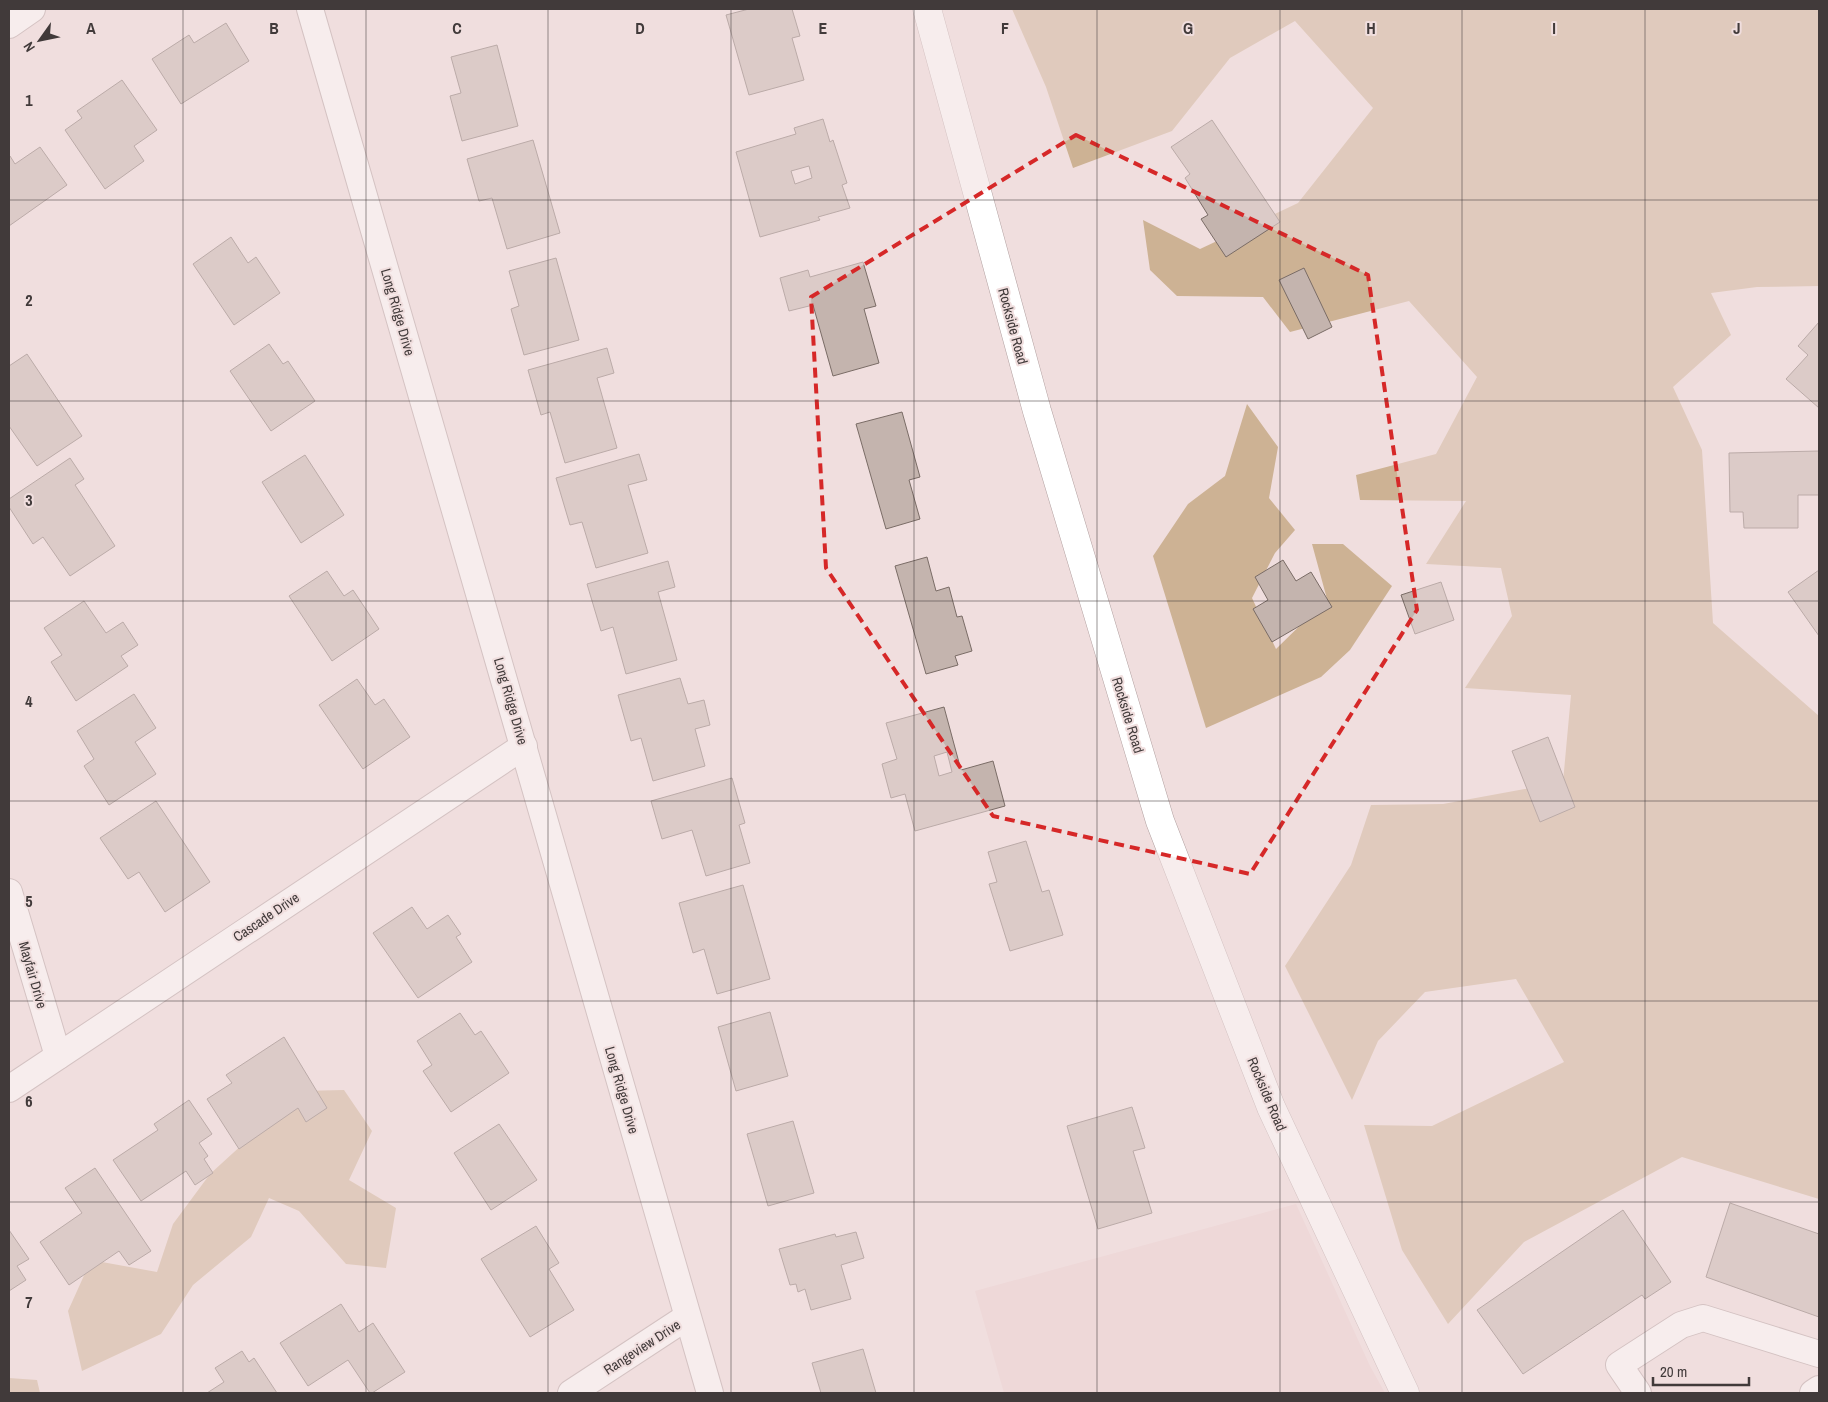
<svg xmlns="http://www.w3.org/2000/svg" width="1828" height="1402" font-family="'Archivo Narrow',sans-serif">
<rect width="100%" height="100%" fill="#f0dede"/>
<path fill="#ebd0d0" d="M1296 1204 1370 1366 1385 1393H1004L975 1291Z"/>
<g fill="#cdb294">
<path d="M1012 9H1819V286L1757 287 1711 293 1731 335 1673 387 1702 450 1713 623 1819 716V1199L1682 1157 1524 1242 1448 1324 1402 1250 1364 1125 1432 1126 1564 1062 1516 979 1425 992 1378 1041 1352 1100 1285 966 1351 865 1371 805 1443 804 1563 782 1571 695 1465 688 1512 616 1501 568 1426 564 1466 501 1360 500 1356 475 1436 454 1477 377 1409 301 1290 332 1263 297 1177 296 1150 270 1143 220 1200 249 1298 203 1373 108 1295 21 1230 58 1172 131 1073 168 1046 87Z"/>
<path d="M1247 404 1278 447 1269 498 1295 530 1275 553 1252 598 1276 649 1327 599 1312 544H1343L1392 586 1350 650 1321 677 1206 728 1153 556 1188 504 1225 476Z"/>
<path d="M344 1090 372 1131 349 1180 396 1208 386 1268 346 1264 299 1211 269 1198 251 1237 193 1285 161 1334 82 1371 68 1311 91 1260 157 1272 173 1224 210 1174 301 1091Z"/>
<path d="M9 1378 37 1380 40 1393H9Z"/>
</g>
<g fill="#c4b4ae" stroke="#7a6c66" fill-rule="evenodd">
<path d="M749 9H792L800 36 792 38 804 80 749 95 726 15Z"/>
<path d="M226 23 249 61 181 104 152 59 189 35 194 43Z"/>
<path d="M497 45 518 126 462 141 450 96 461 93 451 57Z"/>
<path d="M122 80 157 130 134 146 144 161 105 189 65 130 82 118 77 111Z"/>
<path d="M823 119 830 142 833 140 847 183 842 185 850 208 818 217 820 220 760 237 736 152 796 134 794 128ZM809 166 812 178 795 184 791 171Z"/>
<path d="M1212 120 1280 222 1226 257 1201 219 1208 215 1185 178 1190 174 1171 147Z"/>
<path d="M533 140 560 233 507 249 492 198 479 201 467 159Z"/>
<path d="M40 147 67 185 9 226V157L10 156 15 164Z"/>
<path d="M231 237 248 263 256 257 280 293 234 325 193 264Z"/>
<path d="M556 258 579 340 524 355 511 309 519 306 509 271Z"/>
<path d="M863 262 876 306 864 309 879 363 833 376 813 305 789 311 780 278 808 270 810 277Z"/>
<path d="M1304 268 1332 327 1308 339 1279 280Z"/>
<path d="M1819 322V408L1786 379 1808 355 1798 346Z"/>
<path d="M269 344 283 364 288 361 315 401 271 431 230 371Z"/>
<path d="M607 348 614 373 597 378 617 448 565 463 550 412 541 415 528 370Z"/>
<path d="M27 354 82 436 37 466 9 426V366Z"/>
<path d="M902 412 920 477 909 480 920 519 886 529 856 424Z"/>
<path d="M1819 451V495H1798V528H1744L1743 512H1730L1729 453Z"/>
<path d="M639 454 647 480 628 485 648 553 596 568 582 522 570 525 556 478Z"/>
<path d="M305 455 344 515 301 543 262 482Z"/>
<path d="M70 458 84 479 75 485 115 546 70 576 43 537 33 544 9 507V499Z"/>
<path d="M927 557 936 591 949 587 957 617 962 616 972 651 955 656 958 665 926 674 895 566Z"/>
<path d="M1283 560 1296 581 1311 572 1332 607 1272 642 1253 609 1268 600 1255 577Z"/>
<path d="M668 561 675 587 658 592 677 660 626 674 613 627 601 631 587 584Z"/>
<path d="M1819 570V636L1788 592Z"/>
<path d="M327 571 344 596 353 590 379 629 332 661 289 596Z"/>
<path d="M1441 582 1454 620 1415 634 1401 595Z"/>
<path d="M84 601 106 633 123 622 138 645 121 656 128 666 76 701 51 662 62 655 44 628Z"/>
<path d="M680 678 688 704 704 700 710 725 695 729 705 766 653 781 641 738 631 741 618 695Z"/>
<path d="M357 679 375 705 384 699 410 737 363 769 319 705Z"/>
<path d="M134 694 156 728 135 742 156 774 109 805 84 766 94 759 77 731Z"/>
<path d="M944 707 961 770 993 761 1005 806 915 831 905 794 891 798 882 764 897 759 886 723ZM947 752 952 772 939 776 934 756Z"/>
<path d="M1548 737 1575 807 1540 822 1512 751Z"/>
<path d="M732 778 745 823 739 825 750 863 706 876 692 830 662 839 651 801Z"/>
<path d="M156 801 210 882 165 912 139 872 128 879 100 838Z"/>
<path d="M1026 841 1042 892 1049 890 1063 935 1010 951 989 884 997 882 988 852Z"/>
<path d="M743 885 770 979 717 994 704 949 693 953 679 903Z"/>
<path d="M412 907 427 929 448 915 461 934 456 937 472 962 418 998 373 933Z"/>
<path d="M770 1012 788 1076 736 1091 718 1027Z"/>
<path d="M460 1013 475 1035 481 1031 509 1073 451 1112 423 1071 432 1065 417 1041Z"/>
<path d="M284 1037 327 1108 306 1122 298 1108 239 1149 207 1099 232 1083 226 1075Z"/>
<path d="M189 1100 212 1134 199 1143 208 1156 204 1159 213 1173 195 1185 186 1171 141 1201 113 1160 158 1130 154 1124Z"/>
<path d="M1132 1107 1145 1148 1133 1151 1152 1213 1098 1229 1067 1126Z"/>
<path d="M793 1121 814 1193 768 1206 747 1134Z"/>
<path d="M499 1124 537 1180 491 1210 454 1153Z"/>
<path d="M95 1168 151 1251 129 1265 119 1251 69 1285 40 1242 82 1213 65 1188Z"/>
<path d="M1730 1203 1819 1234V1317L1706 1277Z"/>
<path d="M1623 1210 1671 1282 1645 1299 1642 1295 1523 1374 1477 1310Z"/>
<path d="M536 1226 559 1263 549 1269 574 1310 530 1337 481 1259Z"/>
<path d="M9 1230 29 1259 17 1266 26 1280 9 1291Z"/>
<path d="M856 1232 864 1258 841 1265 851 1299 811 1310 805 1289 798 1292 796 1284 790 1285 779 1249 835 1234 836 1237Z"/>
<path d="M341 1304 359 1332 373 1323 405 1372 372 1393H370L348 1360 308 1386 280 1343Z"/>
<path d="M863 1349 876 1393H821L812 1363Z"/>
<path d="M242 1351 249 1362 254 1358 277 1393H207L224 1382 215 1368Z"/>
</g>
<g fill="none" stroke-linecap="round" stroke-linejoin="round">
<g stroke="#b2a1a1" stroke-width="28">
<g id="street">
<path d="M310 9 710 1393"/>
<path d="M9 25 32 9"/>
<path d="M9 892 58 1056"/>
<path d="M9 1089 524 746"/>
<path d="M571 1393 687 1317"/>
<path d="M1638 1393 1619 1365 1681 1325 1703 1318 1819 1354"/>
<path d="M1813 1393 1819 1389"/>
</g>
</g>
<g stroke="#b2a1a1" stroke-width="29">
<path id="primary" d="M927 9 1037 411 1160 821 1271 1107 1405 1393"/>
</g>
<use href="#street" stroke="#fff" stroke-width="26"/>
<use href="#primary" stroke="#fff" stroke-width="28"/>
</g>
<path d="M0 0H1828V1402H0ZM1076 135 1368 275 1417 610 1250 874 993 816 826 568 811 297Z" fill="#f0dede" fill-opacity=".55" fill-rule="evenodd"/>
<path fill="none" stroke="#d62828" stroke-width="4" stroke-dasharray="10 6" stroke-linejoin="round" d="M1076 135 1368 275 1417 610 1250 874 993 816 826 568 811 297Z"/>
<path fill="none" stroke="#413a3a" stroke-width="1" stroke-opacity="0.55" d="M183 9V1393M366 9V1393M548 9V1393M731 9V1393M914 9V1393M1097 9V1393M1280 9V1393M1462 9V1393M1645 9V1393M9 200H1819M9 401H1819M9 601H1819M9 801H1819M9 1001H1819M9 1202H1819"/>
<g text-anchor="middle" dominant-baseline="central" stroke-width="4" stroke-linejoin="round" paint-order="stroke">
<g font-size="14" fill="#413a3a" stroke="#f0dede">
<text transform="translate(398 312) rotate(74)">Long Ridge Drive</text>
<text transform="translate(1013 326) rotate(75)">Rockside Road</text>
<text transform="translate(511 701) rotate(74)">Long Ridge Drive</text>
<text transform="translate(1128 715) rotate(73)">Rockside Road</text>
<text transform="translate(266 917) rotate(-34)">Cascade Drive</text>
<text transform="translate(33 975) rotate(74)">Mayfair Drive</text>
<text transform="translate(622 1090) rotate(74)">Long Ridge Drive</text>
<text transform="translate(1267 1094) rotate(67)">Rockside Road</text>
<text transform="translate(642 1347) rotate(-33)">Rangeview Drive</text>
</g>
</g>
<g font-size="16" text-anchor="middle" font-weight="bold" fill="#413a3a" stroke="#f0dede" stroke-width="4" stroke-linejoin="round" paint-order="stroke">
<text x="91" y="34">A</text>
<text x="274" y="34">B</text>
<text x="457" y="34">C</text>
<text x="640" y="34">D</text>
<text x="823" y="34">E</text>
<text x="1005" y="34">F</text>
<text x="1188" y="34">G</text>
<text x="1371" y="34">H</text>
<text x="1554" y="34">I</text>
<text x="1737" y="34">J</text>
<text x="29" y="106">1</text>
<text x="29" y="306">2</text>
<text x="29" y="506">3</text>
<text x="29" y="707">4</text>
<text x="29" y="907">5</text>
<text x="29" y="1107">6</text>
<text x="29" y="1308">7</text>
</g>
<rect width="1828" height="1402" fill="none" stroke="#413a3a" stroke-width="20"/>
<g transform="translate(40 40) rotate(237)" stroke="#f0dede" stroke-width="4" paint-order="stroke">
<path d="M0-4L9 19L0 12L-9 19Z" fill="#413a3a"/>
<text y="-8" font-size="14" font-weight="bold" text-anchor="middle" fill="#413a3a">N</text>
</g>
<path d="M1653 1377v8h96v-8" fill="none" stroke="#413a3a" stroke-width="2.5"/>
<text x="1660" y="1377" font-size="15" fill="#413a3a" stroke="#f0dede" stroke-width="4" paint-order="stroke">20 m</text>
</svg>
